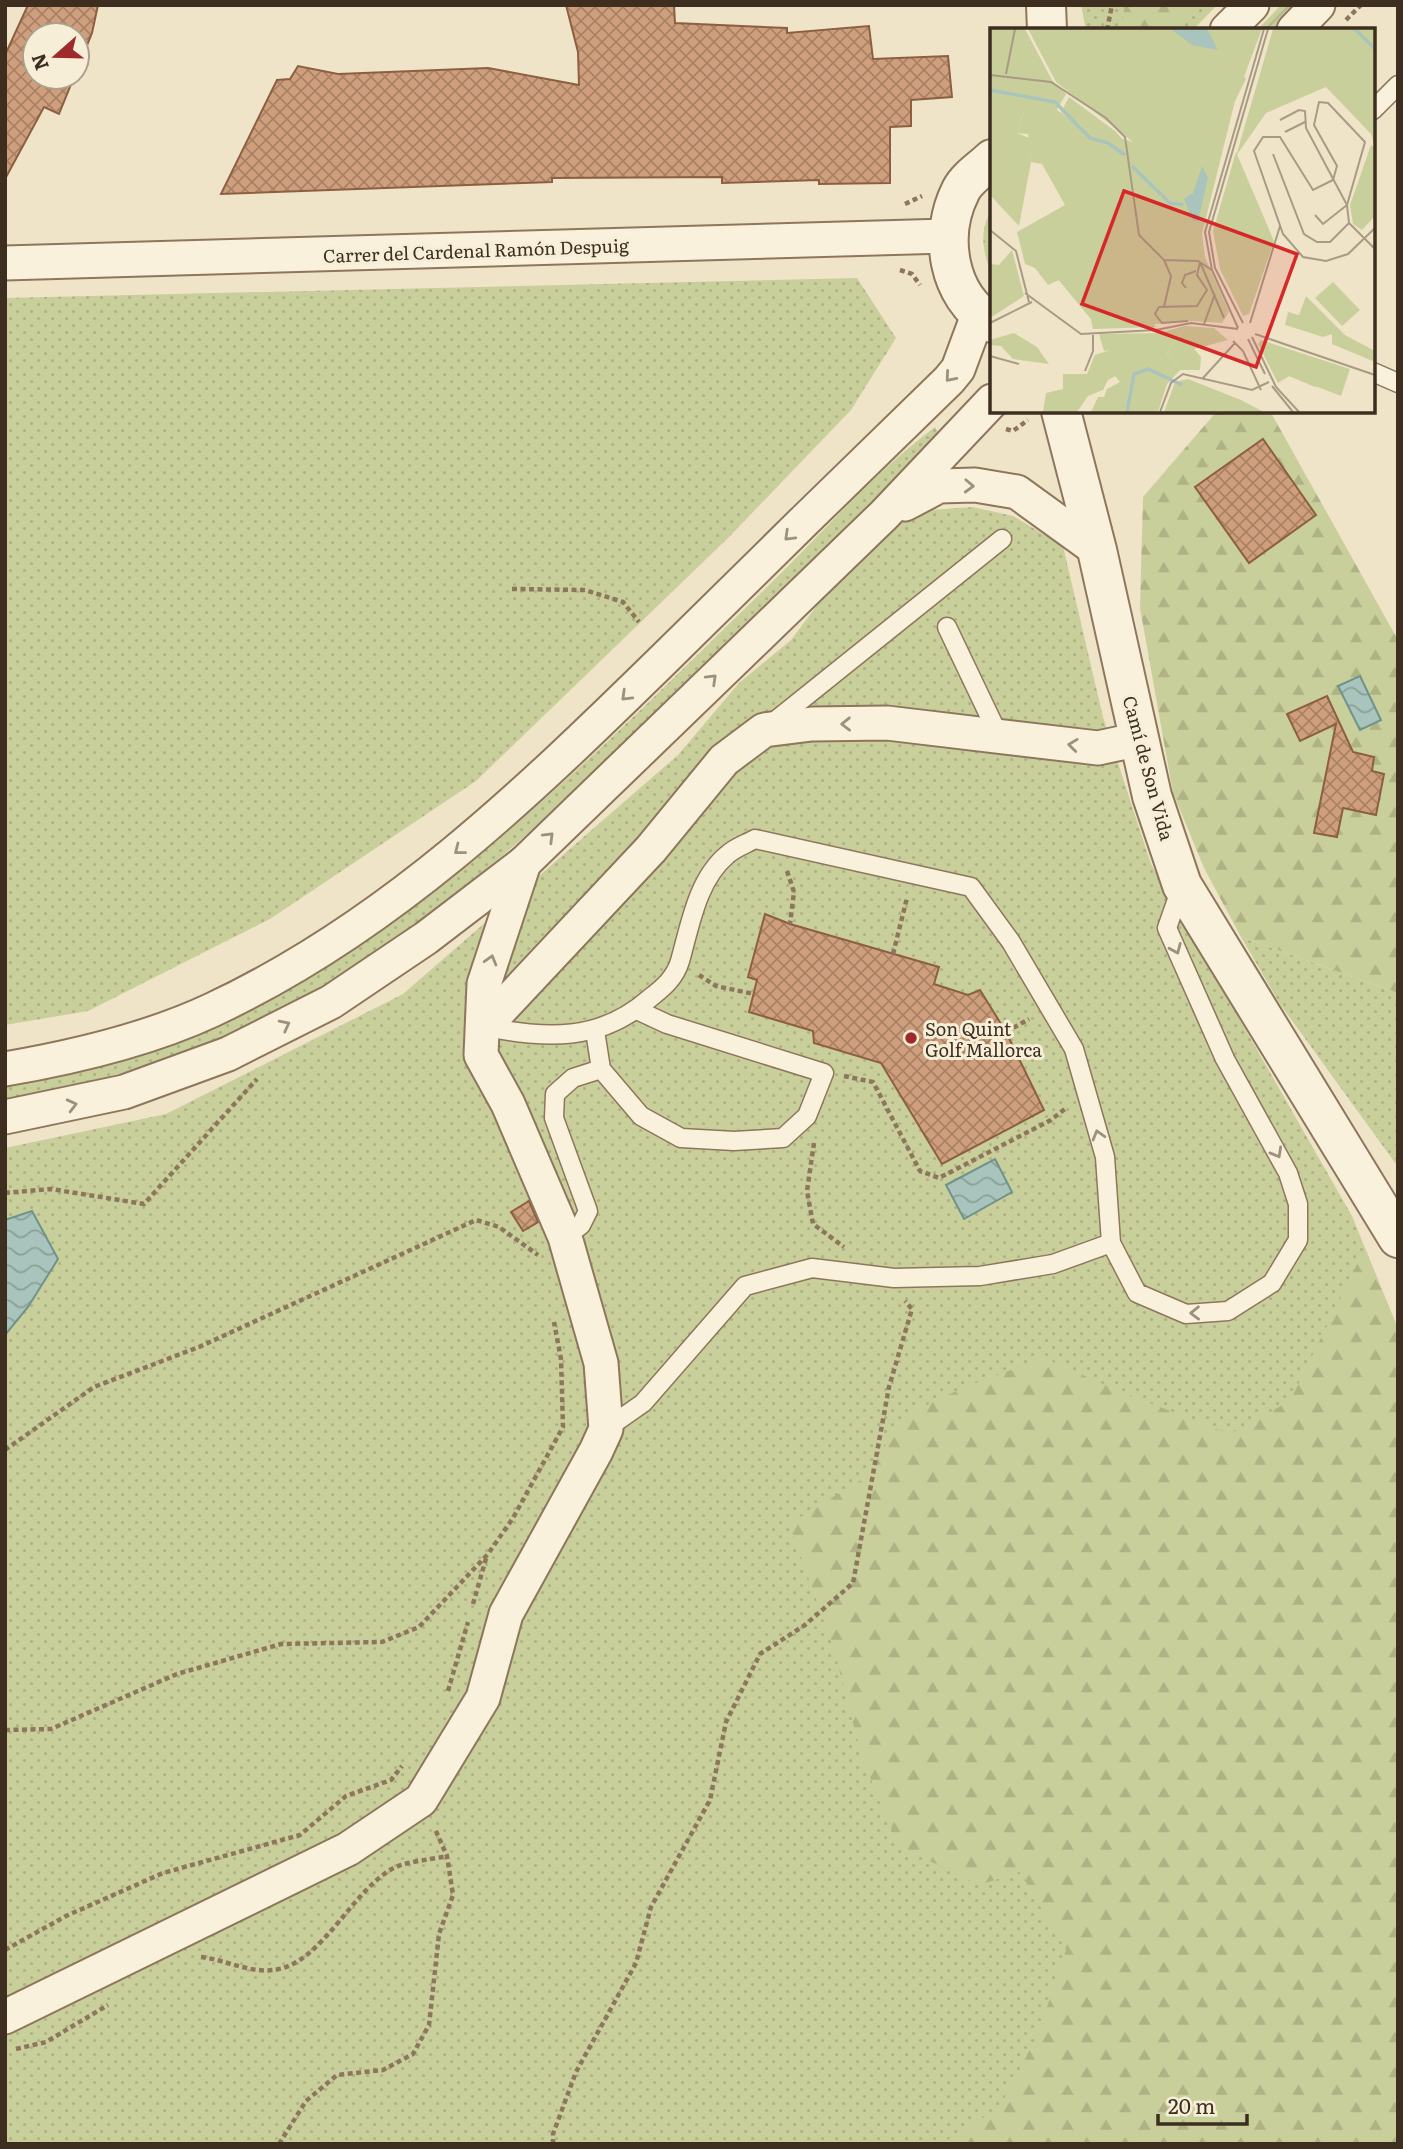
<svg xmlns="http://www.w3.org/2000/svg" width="1403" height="2149" font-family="Literata,serif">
<defs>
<pattern id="grass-dots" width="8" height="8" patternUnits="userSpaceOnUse" patternTransform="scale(1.75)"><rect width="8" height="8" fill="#c9cf9b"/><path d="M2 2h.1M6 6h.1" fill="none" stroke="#aeb285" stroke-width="1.8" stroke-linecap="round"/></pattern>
<pattern id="forest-firs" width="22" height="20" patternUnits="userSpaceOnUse" patternTransform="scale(1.75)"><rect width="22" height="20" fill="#c9cf9b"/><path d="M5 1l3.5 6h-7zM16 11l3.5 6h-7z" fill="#aeb285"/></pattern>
<pattern id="garden-furrows" width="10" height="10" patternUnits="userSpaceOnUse" patternTransform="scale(1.75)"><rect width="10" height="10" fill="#c9cf9b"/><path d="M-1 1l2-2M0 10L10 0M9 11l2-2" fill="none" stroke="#aeb285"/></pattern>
<pattern id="water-waves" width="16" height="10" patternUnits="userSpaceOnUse" patternTransform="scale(1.75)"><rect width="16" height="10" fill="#a9c4bc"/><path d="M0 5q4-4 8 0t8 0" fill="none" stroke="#8ba098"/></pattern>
<pattern id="building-cross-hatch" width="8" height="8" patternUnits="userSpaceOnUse" patternTransform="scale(1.75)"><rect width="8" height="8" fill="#cf9f7d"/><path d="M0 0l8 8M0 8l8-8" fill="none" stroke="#a98266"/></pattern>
</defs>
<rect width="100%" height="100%" fill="#f0e4c8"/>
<g fill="url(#grass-dots)">
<path d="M1081 5H1217L1193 30H1086Z"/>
<path d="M992 210V274C983 254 978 230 992 210Z"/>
<path d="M857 278 896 338 851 410 729 537 476 781 270 919 88 1011 5 1025V298Z"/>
<path d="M935 427 940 436C858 525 768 607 680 691 553 813 426 937 269 1020 252 1029 232 1035 214 1042 146 1069 77 1086 5 1102V1086C322 1042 548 799 766 588 822 534 873 473 935 427Z"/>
<path d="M973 507 1013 516 1063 546 1103 717 1151 864 1352 1216 1398 1329V2144H5V1148L166 1114 403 994 678 755 739 683 791 640 836 580 914 511Z"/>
<path d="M1241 937 1398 993V1167L1280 1004Z"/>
</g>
<g fill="url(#forest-firs)">
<path d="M1125 5H1197L1170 30H1132L1122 21Z"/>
<path d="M1217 411H1270L1398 640V993L1241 937 1204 868 1173 793 1140 608 1143 497Z"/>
<path d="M1365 1248 1398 1329V2144H941L1000 2107 1038 2034 1066 1950 1020 1872 979 1885 899 1846 862 1758 834 1649 789 1524 866 1477 903 1416 967 1386 1044 1358 1126 1394 1230 1434 1290 1401Z"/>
</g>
<path fill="url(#garden-furrows)" d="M1281 5H1300L1275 30H1257Z"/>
<g fill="url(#water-waves)" stroke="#6f938a" stroke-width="2">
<path d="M1360 676 1381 720 1360 730 1338 686Z"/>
<path d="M995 1159 1012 1192 964 1219 946 1185Z"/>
<path d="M32 1211 58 1259 28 1307 5 1335V1220Z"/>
</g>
<g fill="url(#building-cross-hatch)" stroke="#8d5f41" stroke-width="2">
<path d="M28 5H98L92 33 77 70V35H35V77H74L59 114 44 107 5 179V55Z"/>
<path d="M566 5H674L675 23 787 28V33L869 26 873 59 948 56 952 97 911 100V126L890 127V183L819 184V180L722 183V177L552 178V182L221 194 277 80 290 79 298 66 338 74 488 68 579 85 578 52Z"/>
<path d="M1263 439 1316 515 1249 563 1195 487Z"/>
<path d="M1327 696 1353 752 1374 757 1372 771 1384 774 1376 815 1343 808 1337 837 1314 833 1336 724 1300 741 1287 714Z"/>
<path d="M765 914 790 924 939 967 934 984 968 995 980 990 1006 1032 1044 1110 942 1164 881 1063 814 1043 813 1031 749 1012 757 980 748 977Z"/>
<path d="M529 1201 538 1222 523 1231 511 1212Z"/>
</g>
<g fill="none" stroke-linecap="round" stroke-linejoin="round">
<g stroke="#8d765c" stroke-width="21">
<g id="service">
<path d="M1373 110 1398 85"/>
<path d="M1373 372 1398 383"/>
<path d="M947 627 999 736"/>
<path d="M770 725 1002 539"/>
<path d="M484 1027C547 1038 599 1043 650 998 663 988 675 978 680 961 690 926 697 880 727 855 734 848 746 844 755 839L971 887 1011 942 1074 1049 1105 1157 1111 1243 1137 1293 1186 1314 1228 1311 1272 1283 1298 1240V1204L1288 1173 1225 1059 1167 928 1181 888"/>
<path d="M595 1031 601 1069 641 1116 681 1138 734 1141 783 1138 807 1116 824 1073 667 1024 637 1010"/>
<path d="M565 1237 581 1225 588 1211 554 1118 555 1094 573 1078 601 1069"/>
<path d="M606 1429 643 1403 745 1286 812 1268 894 1278 980 1276 1053 1264 1111 1243"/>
</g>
</g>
<g stroke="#8d765c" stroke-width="37">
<g id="minor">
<path d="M1227 30 1252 5"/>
<path d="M1294 30 1318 5"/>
<path d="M5 263 947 236"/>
<path d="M905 504 939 486 975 485 1017 492 1097 550"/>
<path d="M484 1027 651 849 724 760 764 730 812 724 887 723 1098 748 1140 739"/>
<path d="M5 1069C75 1057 148 1040 212 1010 389 927 525 795 663 660 758 566 853 473 949 380L958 369 978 315"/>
<path d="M5 1117 124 1092 228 1054 331 1002 426 938 524 863 884 515 992 401"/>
<path d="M5 2017 348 1849 421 1800 483 1698 506 1614 596 1451 606 1429 601 1363 565 1237 508 1104 481 1055 484 984 524 863"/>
</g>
</g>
<g stroke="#8d765c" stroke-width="42">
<g id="tertiary">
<path d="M1046 5 1047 30"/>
<path d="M992 159C983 168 967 178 961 190 938 235 947 296 992 323"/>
<path d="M1061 411 1097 550 1152 796 1182 885 1398 1238"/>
</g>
</g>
<g stroke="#8d765c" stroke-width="4.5" stroke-dasharray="5 3.5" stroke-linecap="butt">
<path d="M1346 20 1361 5"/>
<path d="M1107 30 1112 5"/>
<path d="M905 204 922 196"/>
<path d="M900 270 912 274 920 285"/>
<path d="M1006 429 1013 431 1028 420"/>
<path d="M512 589 585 590 623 602 639 622"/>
<path d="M787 871 794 892 790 924"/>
<path d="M893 954 907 898"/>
<path d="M699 975 716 986 754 994"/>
<path d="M1006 1032 1029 1019"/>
<path d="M844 1076 873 1082 920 1171 939 1178 1051 1120 1066 1108"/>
<path d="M814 1143 807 1191 813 1224 844 1247"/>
<path d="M5 1193 51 1189 144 1204 257 1079"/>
<path d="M5 1450 94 1387 199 1347 476 1220 499 1227 538 1255"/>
<path d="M473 1604 487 1555"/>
<path d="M448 1691 468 1622"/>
<path d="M5 1730 51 1729 177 1674 281 1644 382 1642 419 1627 488 1554 513 1518 563 1427 561 1359 554 1322"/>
<path d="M5 1950 66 1916 163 1873 300 1835 346 1796 391 1780 402 1766"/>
<path d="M201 1957C227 1960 252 1975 279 1969 322 1960 351 1894 390 1870 405 1861 430 1860 447 1856"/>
<path d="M16 2049 46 2042 108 2005"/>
<path d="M279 2144 306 2101 337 2075 383 2070 413 2054 429 2025 439 1934 453 1895 447 1856 435 1829"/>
<path d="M553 2144V2134L576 2072 636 1963 651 1907 710 1800 726 1722 760 1654 805 1625 853 1583 889 1387 912 1309 905 1301"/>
</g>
<use href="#service" stroke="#faf1dc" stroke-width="18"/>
<use href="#minor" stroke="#faf1dc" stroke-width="33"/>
<use href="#tertiary" stroke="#faf1dc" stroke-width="38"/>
</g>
<defs><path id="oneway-chevron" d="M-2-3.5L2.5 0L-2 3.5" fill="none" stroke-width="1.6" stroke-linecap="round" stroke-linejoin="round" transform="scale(1.75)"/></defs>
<g stroke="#9c907e">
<use href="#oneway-chevron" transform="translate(950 377) rotate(131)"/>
<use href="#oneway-chevron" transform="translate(969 486) rotate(2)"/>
<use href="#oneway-chevron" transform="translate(789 536) rotate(136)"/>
<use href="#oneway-chevron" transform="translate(712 679) rotate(-44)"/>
<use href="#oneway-chevron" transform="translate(626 696) rotate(136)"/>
<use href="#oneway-chevron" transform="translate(846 724) rotate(179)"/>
<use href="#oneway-chevron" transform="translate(1073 745) rotate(-173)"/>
<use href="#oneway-chevron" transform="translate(549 837) rotate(-45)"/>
<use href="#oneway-chevron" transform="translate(459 850) rotate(142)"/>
<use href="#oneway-chevron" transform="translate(1176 949) rotate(67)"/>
<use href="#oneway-chevron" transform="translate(491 960) rotate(-74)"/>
<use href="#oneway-chevron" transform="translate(285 1025) rotate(-27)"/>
<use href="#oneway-chevron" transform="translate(72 1105) rotate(-14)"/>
<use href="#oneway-chevron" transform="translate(1098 1135) rotate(-106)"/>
<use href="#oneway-chevron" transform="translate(1277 1153) rotate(61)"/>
<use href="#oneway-chevron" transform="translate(1195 1313) rotate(179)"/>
</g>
<circle fill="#9e2a2b" stroke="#f7eed8" stroke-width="2.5" cx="911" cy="1038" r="7"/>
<g text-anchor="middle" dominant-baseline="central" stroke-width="6" stroke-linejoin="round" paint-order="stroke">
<g font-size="18" fill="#3d2e20" stroke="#f7eed8">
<text transform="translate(476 250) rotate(-2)">Carrer del Cardenal Ramón Despuig</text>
<text transform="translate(1149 768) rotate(75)">Camí de Son Vida</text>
</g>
<g font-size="18" fill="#3d2e20" stroke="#f7eed8" text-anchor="start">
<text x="925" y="1028">Son Quint<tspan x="925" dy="21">Golf Mallorca</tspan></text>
</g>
</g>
<g transform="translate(990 28)">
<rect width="385" height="385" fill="#f0e4c8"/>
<path d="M38 1H272L245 73 212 206 215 229 239 284 232 295 203 293 103 301 101 291 53 233 45 240 35 236 27 204 75 177 52 136 41 134 38 106 27 105 34 83 46 77 67 82 95 100 143 114 66 54ZM246 124 284 213 259 286 253 288 230 241 223 203ZM22 222 34 268 0 290V236L9 237ZM195 298 177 325 190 342 177 356 168 384 138 377 133 384H101L108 369H114L117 361 130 354 125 348 131 345 120 322 114 323 109 306 169 305ZM271 312 360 341 351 368 299 348 288 355 268 316ZM198 351 251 372 274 384H174L185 354Z" fill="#c9cf9b"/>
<path d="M0 1H35L62 52 76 66 61 92 56 93 46 78 34 83 27 105 39 110 41 134 29 198 0 167ZM283 1H385V119L381 106 336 59 276 85 246 128ZM226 25 237 27 256 51 245 73 227 68 211 49ZM79 69 125 103 133 112 95 100 71 84ZM35 217 78 220 101 229 118 254 126 253 132 244H161L167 270 155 283 166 299 103 301 101 291 69 252 58 257 45 240ZM316 268 355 307 385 323V334L342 316V306L333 309 295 297 298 284 309 287ZM195 298 224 300 238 312 204 321 211 329 210 342H190L177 325ZM24 305 47 319 59 336 23 331 11 318 0 317V312ZM272 315 315 340 330 342 346 353 325 359 299 348 294 351 278 336ZM120 322 132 336 131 345 118 352 113 362 98 368 87 384H53L56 365 73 361V346H97L105 327ZM151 368 165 384H133L138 377Z" fill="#c9cf9b"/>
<path d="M381 117 385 119V188L372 202 363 196 360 177Z" fill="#c9cf9b"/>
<path d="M343 254 370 282 352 298 325 270Z" fill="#c9cf9b"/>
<path d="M181 1H217L228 22 202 17ZM212 138 218 150 208 193H203L194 171 203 165Z" fill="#a9c4bc"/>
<path fill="none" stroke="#a9c4bc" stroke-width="3.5" d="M365 1 385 21M0 62 65 74 100 110 118 115 135 127M142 138 180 175 193 177M137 384 144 346 158 341 192 357"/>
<path fill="none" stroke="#a89b85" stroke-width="2" d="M16 46 25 1M0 47 61 54 116 90 135 109 149 207 174 232 208 233 222 242M290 92 309 82 315 83 316 100 357 177 333 196 325 187M295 104 315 94M283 126 314 206 327 214H340L359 195M359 195 357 177 375 114 338 75 329 74 324 97 347 138 343 152 323 162 290 109H273L264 123 293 206 313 229 336 233 358 226 385 200M359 195 385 221M0 202 26 223 39 274M174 232 181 248 174 279M210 234 234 290M196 260 192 255 195 247 206 243M35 265 91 306 166 302 201 295 248 301M198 293 172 295 165 286 169 279 207 278 217 262 207 247 210 234M0 295 42 274M253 295 225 240 219 204 278 1M260 295 290 198M214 296 225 266M248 300 222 242 215 204 274 1M265 306 385 347M262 309 286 359 309 384M258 311 275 346M243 313 253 323 271 362M0 328 29 336M95 343 103 323V305M213 350 245 315M282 358 303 384M170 384 181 355 193 346 262 362 279 354"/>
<path fill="#d62828" fill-opacity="0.15" stroke="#d62828" stroke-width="3.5" d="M134 163 307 226 266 339 92 276Z"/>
<rect width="385" height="385" fill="none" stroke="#3d2e20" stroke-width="3.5"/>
</g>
<rect width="1403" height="2149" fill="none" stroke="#3d2e20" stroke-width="14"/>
<g transform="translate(56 56) rotate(250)"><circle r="33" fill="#f7eed8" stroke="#ada18e" stroke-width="2"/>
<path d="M0-5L12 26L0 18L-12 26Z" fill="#9e2a2b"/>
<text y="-10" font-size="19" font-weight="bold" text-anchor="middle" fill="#3d2e20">N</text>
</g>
<path d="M1158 2114v10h89v-10" fill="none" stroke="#3d2e20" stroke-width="3.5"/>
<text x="1168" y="2114" font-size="21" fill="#3d2e20" stroke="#f7eed8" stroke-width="5" paint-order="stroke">20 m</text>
</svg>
